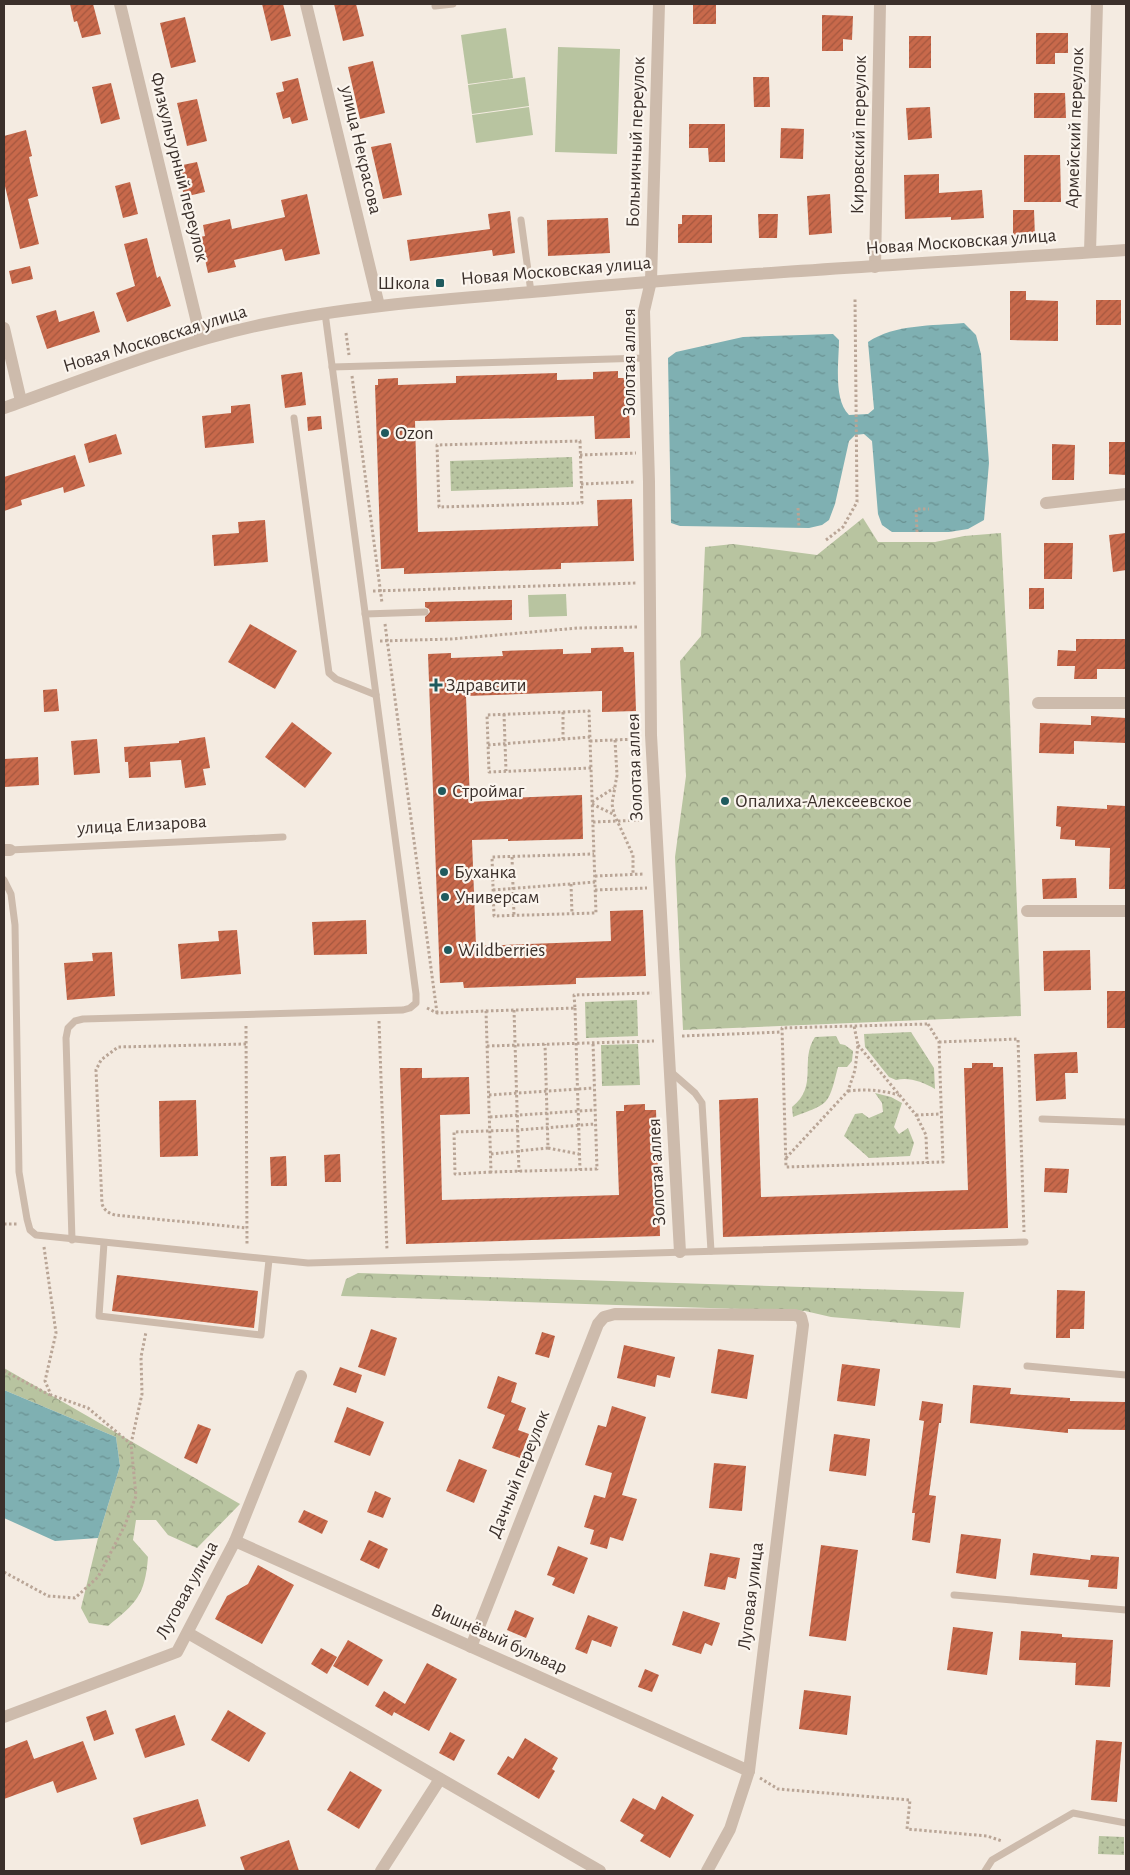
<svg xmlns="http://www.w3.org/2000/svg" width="1130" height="1875" font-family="'Alegreya Sans',sans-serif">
<defs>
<pattern id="grass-dots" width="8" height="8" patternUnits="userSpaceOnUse" patternTransform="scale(1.25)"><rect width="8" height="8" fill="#b8c4a0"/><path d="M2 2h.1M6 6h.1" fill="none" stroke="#97a083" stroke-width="1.8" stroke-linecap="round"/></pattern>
<pattern id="forest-crowns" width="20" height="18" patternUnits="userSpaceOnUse" patternTransform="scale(1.25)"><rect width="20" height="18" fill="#b8c4a0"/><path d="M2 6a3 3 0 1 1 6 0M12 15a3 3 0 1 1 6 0" fill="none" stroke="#97a083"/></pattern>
<pattern id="water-ripples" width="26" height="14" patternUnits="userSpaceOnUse" patternTransform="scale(1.25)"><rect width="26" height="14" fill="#7fb0b2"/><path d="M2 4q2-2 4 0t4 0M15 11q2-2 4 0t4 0" fill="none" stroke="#699091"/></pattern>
<pattern id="building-hatch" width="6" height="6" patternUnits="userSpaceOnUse" patternTransform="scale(1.25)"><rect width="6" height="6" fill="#c8694b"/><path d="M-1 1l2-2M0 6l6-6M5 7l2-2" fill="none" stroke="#a4573f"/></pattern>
</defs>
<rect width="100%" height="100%" fill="#f4ebe1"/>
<g fill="url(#grass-dots)">
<path d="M572 457 573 487 451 491 450 461Z"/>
<path d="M637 1000 638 1036 586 1038 585 1002Z"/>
<path d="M911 1032 934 1068 935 1089C922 1082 910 1077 896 1080L889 1077 865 1047 864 1034Z"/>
<path d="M836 1036 840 1044 845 1045 853 1051 852 1061 847 1067H838C828 1106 830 1103 793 1117L792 1107C819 1086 799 1061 815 1037Z"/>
<path d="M638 1044 640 1085 602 1086 601 1045Z"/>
<path d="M875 1093 891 1097 902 1103 894 1127 899 1134 908 1128 914 1143 910 1156 869 1158 844 1136 855 1114 862 1113 869 1118 883 1112 882 1103Z"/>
<path d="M1099 1836 1124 1837V1855L1098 1854Z"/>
</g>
<g fill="url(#forest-crowns)">
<path d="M863 518 878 542H935L964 536 1001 533 1009 689 1021 1016 683 1030 675 857 686 776 680 661 701 636 705 547 733 544 817 555Z"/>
<path d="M358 1273 964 1292 960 1328 831 1317 805 1311 341 1296 346 1279Z"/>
<path d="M4 1368 240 1504 197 1548 168 1535 156 1520H136L133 1540 148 1557C145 1596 136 1603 108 1626L89 1623 81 1608 98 1538 120 1466 116 1437 4 1390Z"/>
</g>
<g fill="#b8c4a0">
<path d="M506 28 513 78 468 84 461 35Z"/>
<path d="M558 47 620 49 617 154 555 152Z"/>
<path d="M525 77 529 106 472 114 468 85Z"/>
<path d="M529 107 533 135 476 143 472 115Z"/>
<path d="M566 594 567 616 529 617 528 595Z"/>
</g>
<g fill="url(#water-ripples)">
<path d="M964 323 976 335 981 354 989 463 984 520 968 529 949 532H892L882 525 878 514 872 441 864 434 855 435 849 441 835 504 829 520 822 525 809 528 680 526 671 523 668 358 676 352 743 337 833 334 839 340C839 362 833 399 849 415L868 414 874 409 868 342C895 324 932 326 964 323Z"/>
<path d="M4 1390 116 1437 120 1466 98 1538 55 1541 4 1518Z"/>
</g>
<g fill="url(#building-hatch)">
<path d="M70 4H93L101 34 82 38 77 21 74 22Z"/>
<path d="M262 4H283L291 36 271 41Z"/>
<path d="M334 4H356L364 36 343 41Z"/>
<rect x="693" y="4" width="23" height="20"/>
<path d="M822 15 853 16 852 40 843 39V51H822Z"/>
<path d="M185 17 196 62 171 68 160 23Z"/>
<path d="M1036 33H1068V53H1055V64H1036Z"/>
<rect x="909" y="36" width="22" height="32"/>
<path d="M373 61 385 113 360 119 348 67Z"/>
<path d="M753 77H769L770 107H754Z"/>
<path d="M298 78 308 120 292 124 290 117 283 119 276 93 284 91 282 82Z"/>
<path d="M111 83 120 119 101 124 92 87Z"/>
<path d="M1034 93H1065L1066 118H1034Z"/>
<path d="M197 99 207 141 187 146 177 103Z"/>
<path d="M930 107 932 138 908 140 906 108Z"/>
<path d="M689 124H725V162H709L708 148H689Z"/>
<path d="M781 128 804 129 803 159 780 158Z"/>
<path d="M26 130 32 156 29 157 38 196 28 199 39 244 20 249 4 182V136Z"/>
<path d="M391 143 402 195 383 199 371 147Z"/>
<path d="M1024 155H1060L1061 202H1024Z"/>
<path d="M197 162 205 192 184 197 178 166Z"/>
<path d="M939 174V193L982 190 984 218 951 220V217L905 219 904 175Z"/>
<path d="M130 182 138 214 123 218 115 186Z"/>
<path d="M307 194 320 254 285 261 282 249 234 260 236 267 208 273 200 237 205 236 203 225 230 219 232 229 285 217 281 200Z"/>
<path d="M830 194 832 233 809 235 807 196Z"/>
<path d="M1013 210H1034L1035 237H1013Z"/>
<path d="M510 211 515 253 493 256 492 250 410 261 407 240 490 229 488 214Z"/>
<path d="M758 214H778L777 238H759Z"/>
<path d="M682 215H712V243H678V224H682Z"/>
<path d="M608 218 610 253 548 256 547 220Z"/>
<path d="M147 238 157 278 160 276 171 306 127 322 116 293 135 286 124 244Z"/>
<path d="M30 266 33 279 12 284 9 271Z"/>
<path d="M1010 291H1026V300L1058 301V341L1010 340Z"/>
<rect x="1096" y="300" width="25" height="25"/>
<path d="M56 310 59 322 94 311 100 332 47 349 36 316Z"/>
<path d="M618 371V378H628L630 438 595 439 594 416 415 421 418 532 598 526 597 500 632 499 634 561 561 563V569L404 574V568L381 569 375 385H378V379L398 378V385L456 383V376L557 373V380L593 379V372Z"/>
<path d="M302 372 306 405 285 408 281 375Z"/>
<path d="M250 404 254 443 205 448 202 416 231 413V406Z"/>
<path d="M321 416 322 429 308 431 307 417Z"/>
<path d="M116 434 122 454 89 463 84 444Z"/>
<path d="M1109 442H1126V475L1109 474Z"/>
<path d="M1052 444 1075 445 1074 480H1052Z"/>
<path d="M75 455 85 486 64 493 63 487 21 500 22 505 4 511V477Z"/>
<path d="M265 520 268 562 214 566 212 535 239 533 238 522Z"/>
<path d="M1126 533V570L1113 572 1109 535Z"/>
<path d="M1044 543H1073L1072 579H1044Z"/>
<rect x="1029" y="588" width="15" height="21"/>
<path d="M512 600V620L425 622V617L430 612 429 609 425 607V602Z"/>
<path d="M250 624 297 651 275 689 228 662Z"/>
<path d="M1076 639H1126V669H1097V679H1074L1075 666H1057L1058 650 1076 651Z"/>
<path d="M623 647 624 652H634L636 711 602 712V691L466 696 470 802 506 800V798L582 795 583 839 508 841V839L472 840 476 946 611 941 610 911 643 910 646 976 576 978V984L464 988 463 982 440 983 428 654 451 653V658L503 656 502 651 563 649V654L591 653V648Z"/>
<path d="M57 689 59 711 44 712 43 690Z"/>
<path d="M1091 716 1126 718V743L1074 741V754L1039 753 1040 723 1091 725Z"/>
<path d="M292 722 332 753 305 788 265 757Z"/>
<path d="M205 737 210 768 203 769 206 785 185 788 181 760 150 762 151 777 129 778 128 762H125L124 747 179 743V741Z"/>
<path d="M97 739 100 773 74 775 71 741Z"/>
<path d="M38 757 39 785 4 787V759Z"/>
<path d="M1107 805 1126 806V889H1109L1110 848 1075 846V840L1060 839 1061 827 1056 826 1057 806 1107 809Z"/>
<path d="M1076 878 1077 898 1043 899 1042 879Z"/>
<path d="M366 920 367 954 314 955 312 922Z"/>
<path d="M237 930 241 974 181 979 178 944 219 941 218 931Z"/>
<path d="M1090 950 1091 990 1044 991 1043 951Z"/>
<path d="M112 952 115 996 67 1000 64 963 93 961 92 953Z"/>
<rect x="1107" y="991" width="19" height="37"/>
<path d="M1077 1052 1078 1073H1065L1066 1099 1036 1101 1034 1054Z"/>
<path d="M972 1063H993V1067H1003L1008 1228 723 1237 719 1100 758 1098 761 1197 968 1190 964 1068H972Z"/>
<path d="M400 1068H422V1078L469 1077 470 1114 440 1115 442 1200 619 1195 616 1111H624V1105L645 1104V1110H656L660 1236 406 1244Z"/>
<path d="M196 1100 198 1156 160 1157 159 1101Z"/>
<path d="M340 1154 341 1182H325L324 1155Z"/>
<path d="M286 1156 287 1186H271L270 1157Z"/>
<path d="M1045 1168 1069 1169 1067 1193 1044 1192Z"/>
<path d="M117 1275 258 1291 254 1328 112 1311Z"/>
<path d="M1057 1290 1085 1291 1084 1329H1070V1338H1056Z"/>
<path d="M371 1329 397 1338 385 1376 358 1367Z"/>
<path d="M542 1332 555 1336 549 1358 535 1354Z"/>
<path d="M624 1345 675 1357 670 1378 657 1375 655 1387 617 1378Z"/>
<path d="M718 1349 754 1355 747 1399 711 1393Z"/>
<path d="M842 1364 880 1369 875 1406 837 1401Z"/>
<path d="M340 1367 362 1375 356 1393 333 1385Z"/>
<path d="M498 1376 517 1383 511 1402 526 1408 518 1430 529 1434 520 1458 492 1448 505 1415 487 1408Z"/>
<path d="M973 1385 1011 1388 1010 1394 1070 1398V1401L1126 1402V1430L1068 1429V1433L970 1423Z"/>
<path d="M922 1401 943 1404 941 1423H939L929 1495 936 1496 930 1543 912 1540 915 1513H912L924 1421 919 1420Z"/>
<path d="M612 1406 646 1417 622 1495 637 1499 623 1541 610 1537 607 1549 590 1544 594 1530 584 1527 594 1495 605 1498 612 1473 585 1465 598 1425 606 1427Z"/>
<path d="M347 1407 384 1422 370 1456 334 1442Z"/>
<path d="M198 1424 211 1429 197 1464 184 1458Z"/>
<path d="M834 1434 870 1439 866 1476 829 1471Z"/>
<path d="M459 1459 487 1470 474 1503 446 1491Z"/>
<path d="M714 1463 746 1466 742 1511 709 1508Z"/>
<path d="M375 1491 391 1498 383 1518 367 1512Z"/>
<path d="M304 1510 328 1521 322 1534 298 1522Z"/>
<path d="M961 1534 1001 1539 996 1579 956 1573Z"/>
<path d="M369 1540 388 1549 379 1569 360 1560Z"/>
<path d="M821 1545 858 1550 846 1641 809 1636Z"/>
<path d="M558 1546 588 1558 574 1594 552 1585 555 1578 547 1575Z"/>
<path d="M710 1553 740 1558 736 1579 728 1577 725 1590 704 1586Z"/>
<path d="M1033 1553 1090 1560 1091 1555 1119 1557 1117 1589 1088 1587 1089 1580 1030 1575Z"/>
<path d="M258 1565 294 1585 262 1644 215 1619 227 1596 248 1584Z"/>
<path d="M515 1610 534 1618 526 1638 507 1630Z"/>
<path d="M683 1611 720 1623 712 1646 705 1643 701 1654 672 1645Z"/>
<path d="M588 1615 618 1627 611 1647 592 1640 587 1654 575 1649Z"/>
<path d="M953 1627 993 1632 987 1675 947 1670Z"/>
<path d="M1021 1631 1062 1634V1637L1113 1640 1110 1687 1075 1685 1076 1663 1019 1660Z"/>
<path d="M348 1640 383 1660 368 1686 333 1666Z"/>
<path d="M321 1648 337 1657 327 1674 311 1664Z"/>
<path d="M427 1663 457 1679 429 1731 394 1712 392 1716 375 1706 384 1691 405 1704Z"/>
<path d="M645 1669 659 1675 652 1692 638 1687Z"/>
<path d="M804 1690 851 1696 847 1735 799 1729Z"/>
<path d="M106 1710 114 1734 94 1741 86 1717Z"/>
<path d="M228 1710 266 1733 249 1762 211 1740Z"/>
<path d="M175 1715 185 1745 145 1758 135 1729Z"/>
<path d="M450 1732 465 1740 454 1761 439 1753Z"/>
<path d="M525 1738 558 1758 552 1769 555 1771 539 1799 497 1774 508 1756 513 1759Z"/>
<path d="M27 1740 34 1759 83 1741 97 1779 57 1793 53 1781 4 1799V1749Z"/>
<path d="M1096 1740 1122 1742 1117 1802 1091 1800Z"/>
<path d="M350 1771 382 1790 359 1829 327 1810Z"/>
<path d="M662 1796 694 1815 670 1858 640 1841 644 1835 620 1821 633 1798 655 1810Z"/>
<path d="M198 1799 206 1826 141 1845 133 1818Z"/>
<path d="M289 1840 299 1871H245L240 1857Z"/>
</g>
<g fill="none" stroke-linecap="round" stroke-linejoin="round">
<g stroke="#b9a596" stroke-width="3" stroke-dasharray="2.5 2.5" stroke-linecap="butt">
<path d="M346 333 349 355"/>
<path d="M352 376 382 603"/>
<path d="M580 441 582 503 439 507 437 445Z"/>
<path d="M580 455 636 453"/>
<path d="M581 484 636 482"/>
<path d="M798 508 799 528"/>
<path d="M917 532 916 509H929"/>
<path d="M826 540 843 527 857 502 855 299"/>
<path d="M373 591 637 583"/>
<path d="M385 624 437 1013"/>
<path d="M380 641 451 639 578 628 638 627"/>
<path d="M563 712V739"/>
<path d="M504 714 506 771"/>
<path d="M615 740 617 775 612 804 614 814 633 855V875"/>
<path d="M590 741 637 739"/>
<path d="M488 745 590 737"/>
<path d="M591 768 489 772 487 715 589 711 596 913 494 916 492 857 594 854"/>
<path d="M592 802 614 788"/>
<path d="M592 804 613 814"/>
<path d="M593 822 642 820"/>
<path d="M512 857 514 916"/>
<path d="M595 876 644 874"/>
<path d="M571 884 572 914"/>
<path d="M493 890 595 882"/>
<path d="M595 890 647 888"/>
<path d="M427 1008 437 1013 486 1011 491 1172 597 1169 593 1042"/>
<path d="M575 1008 580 1170"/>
<path d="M514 1010 519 1172"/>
<path d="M486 1011 575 1008 574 995 652 993"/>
<path d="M379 1021 387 1250"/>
<path d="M928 1024 939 1042 943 1162 786 1167 782 1028Z"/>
<path d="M246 1026 247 1245"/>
<path d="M682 1036 782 1032"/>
<path d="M939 1042 1018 1039 1024 1232"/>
<path d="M246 1044 118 1047 101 1060 96 1070 102 1204C104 1210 108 1213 115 1215L247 1228"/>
<path d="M858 1045 916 1115 926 1135 927 1163"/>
<path d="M487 1046 654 1041"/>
<path d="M848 1091C866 1089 881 1090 899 1095"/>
<path d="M489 1095 594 1088"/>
<path d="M916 1115 941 1114"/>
<path d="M490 1117 595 1110"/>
<path d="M548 1148 579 1154"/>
<path d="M491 1154 548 1148 545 1044"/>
<path d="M786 1158 848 1091 855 1070 858 1045 854 1026"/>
<path d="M491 1172 455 1174 454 1132 518 1130 595 1124"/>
<path d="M4 1224H17"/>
<path d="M44 1247 56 1333 45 1381 51 1395 88 1408 131 1444"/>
<path d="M4 1371 50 1395"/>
<path d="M4 1572 48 1596 75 1598 98 1577 125 1525 136 1496 131 1444 142 1394 141 1357 146 1332"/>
<path d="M760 1778 778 1789 910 1800 907 1829 987 1836 1002 1841"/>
</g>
<g stroke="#cdbbac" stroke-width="7">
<path d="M435 6 453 4"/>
<path d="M521 220 531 292"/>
<path d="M332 367 646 358"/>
<path d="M294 418 329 673 336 679 376 695"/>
<path d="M365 614 425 612"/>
<path d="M10 850 283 837"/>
<path d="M4 880 11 894 15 925 19 1172 27 1219 30 1230 36 1235 308 1263 1025 1242"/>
<path d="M671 1072 695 1093 702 1103 711 1251"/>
<path d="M1042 1119 1126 1122"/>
<path d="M72 1240 66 1038 68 1028 75 1021 83 1019 403 1010 410 1008 416 1003V994L325 313"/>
<path d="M104 1243 99 1316 261 1335 269 1260"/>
<path d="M1027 1366 1126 1375"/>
<path d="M954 1595 1126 1610"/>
<path d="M985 1871 992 1860 1073 1813 1126 1823"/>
</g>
<g stroke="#cdbbac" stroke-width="12">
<path d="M120 4 201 339"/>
<path d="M306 4 379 306"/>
<path d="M659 4 651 281 644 311 649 482 651 735 680 1252"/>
<path d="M1090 252 1097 4"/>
<path d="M875 267 880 4"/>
<path d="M4 328 21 401"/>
<path d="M1046 503 1126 494"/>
<path d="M1038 703H1126"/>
<path d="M4 850H10"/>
<path d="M1027 911H1126"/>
<path d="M235 1541 749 1771"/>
<path d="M188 1633 600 1871"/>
<path d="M471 1647 598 1324 604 1317 615 1314 795 1315 801 1317 803 1325 749 1771 730 1829 707 1871"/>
<path d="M4 1717 177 1652 235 1541 301 1376"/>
<path d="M381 1871 440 1779"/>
</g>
<path stroke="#cdbbac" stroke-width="12" d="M4 408C88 378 178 342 265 324 357 305 451 299 544 291 737 273 932 263 1126 250"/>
</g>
<g fill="#1f5a5e" stroke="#fbf5ee" stroke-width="2">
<rect x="435" y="278" width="10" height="10" rx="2.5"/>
<circle cx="385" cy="433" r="5"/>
<path d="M433.5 677.5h5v5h5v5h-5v5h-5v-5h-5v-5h5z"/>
<circle cx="442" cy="791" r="5"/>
<circle cx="725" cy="801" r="5"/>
<circle cx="444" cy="872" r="5"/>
<circle cx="445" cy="897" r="5"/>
<circle cx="448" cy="950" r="5"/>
</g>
<g text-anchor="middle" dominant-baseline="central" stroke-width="4.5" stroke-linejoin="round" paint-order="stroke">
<g font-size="19" fill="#3b302b" stroke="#fbf5ee">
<text transform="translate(1075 128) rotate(-88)">Армейский переулок</text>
<text transform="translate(859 135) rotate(-89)">Кировский переулок</text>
<text transform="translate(636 142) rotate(-88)">Больничный переулок</text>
<text transform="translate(361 150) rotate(77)">улица Некрасова</text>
<text transform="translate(179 167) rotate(76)">Физкультурный переулок</text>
<text transform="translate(961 242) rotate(-4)">Новая Московская улица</text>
<text transform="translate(556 271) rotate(-5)">Новая Московская улица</text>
<text transform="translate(155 339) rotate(-17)">Новая Московская улица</text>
<text transform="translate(629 362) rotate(-90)">Золотая аллея</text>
<text transform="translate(635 767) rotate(-92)">Золотая аллея</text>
<text transform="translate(142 825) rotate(-3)">улица Елизарова</text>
<text transform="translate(657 1172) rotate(-93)">Золотая аллея</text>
<text transform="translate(519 1474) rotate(-68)">Дачный переулок</text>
<text transform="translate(187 1590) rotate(-61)">Луговая улица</text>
<text transform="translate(751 1596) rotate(-83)">Луговая улица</text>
<text transform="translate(499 1639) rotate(24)">Вишнёвый бульвар</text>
</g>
<g font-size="19" fill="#3b302b" stroke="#fbf5ee" text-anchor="start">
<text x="430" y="283" text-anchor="end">Школа</text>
<text x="395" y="433">Ozon</text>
<text x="446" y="685">Здравсити</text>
<text x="452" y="791">Строймаг</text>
<text x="735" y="801">Опалиха-Алексеевское</text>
<text x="454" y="872">Буханка</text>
<text x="455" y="897">Универсам</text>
<text x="458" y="950">Wildberries</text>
</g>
</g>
<rect width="1130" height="1875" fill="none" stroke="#3b302b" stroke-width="10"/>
</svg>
